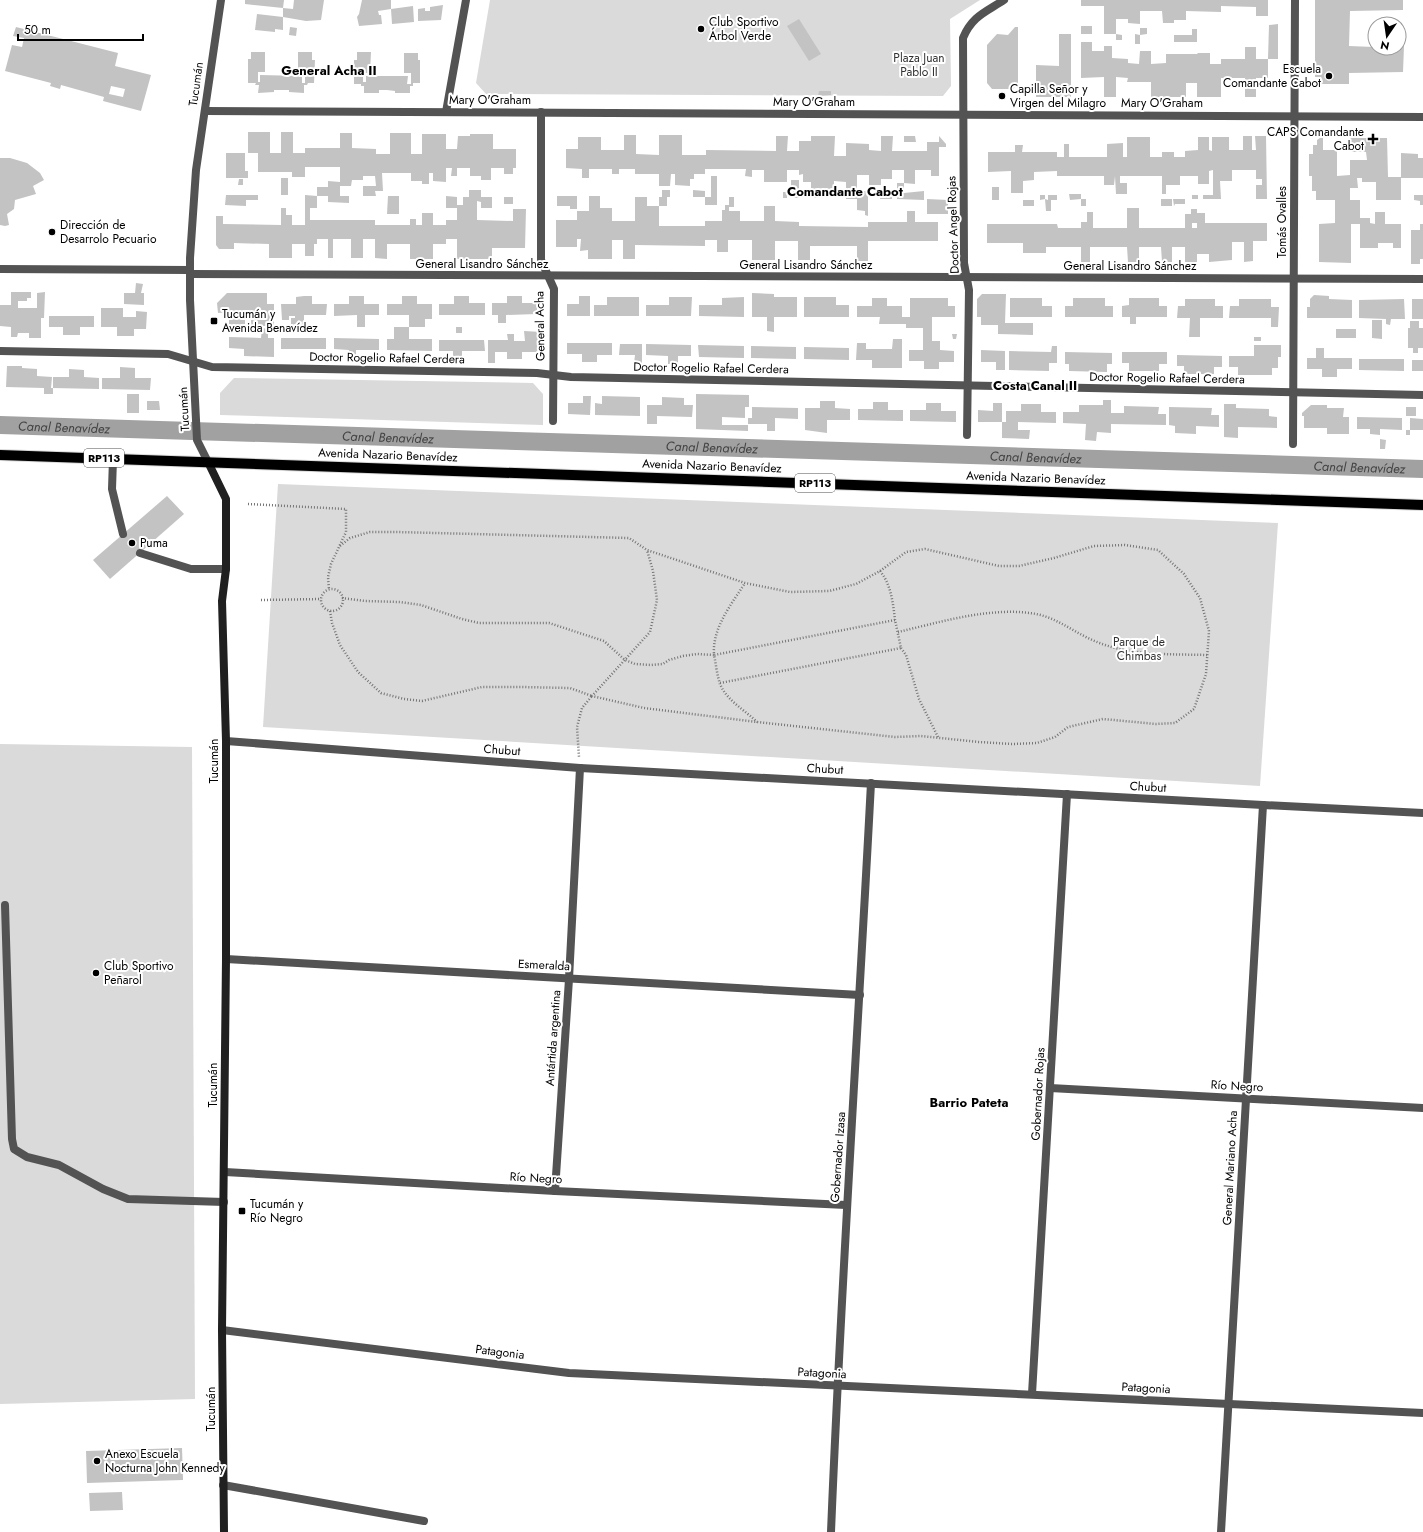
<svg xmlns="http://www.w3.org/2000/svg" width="1423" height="1532" font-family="Jost,sans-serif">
<rect width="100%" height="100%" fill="#fff"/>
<g fill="#dadada">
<path d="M490 0H980L950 19 951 86 943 96 486 94 476 83Z"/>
<path d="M234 378 533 383 543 394V425L220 415V393Z"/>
<path d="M278 484 1278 523 1260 786 263 727Z"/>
<path d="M0 744 192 747 195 1399 0 1404Z"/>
</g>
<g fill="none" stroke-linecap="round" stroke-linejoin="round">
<path stroke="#a1a1a1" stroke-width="18" id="s1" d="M0 425 1423 469"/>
</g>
<g fill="#c3c3c3" fill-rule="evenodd">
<path d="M245 0H284L283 8 293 9 294 0H324L321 20 306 21 283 17V30L275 29V32L255 30 257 14 283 17V8L245 4Z"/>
<path d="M362 0H391V9L378 11 379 15H381L382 24 359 26 357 17 359 14Z"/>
<path d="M1081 0H1268V16H1256V7L1221 6V12L1186 11V20H1174V23H1163L1162 11H1140V24L1128 23V19H1116V34L1122 35V40H1116V34H1104V6H1081Z"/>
<path d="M1315 0H1403V10L1350 11 1349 46 1399 48V46H1404L1403 72 1349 73V84H1321V77H1315Z"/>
<path d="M443 5 441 20 418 21V9L425 8V11H430V7Z"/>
<path d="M413 6 414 22 392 24 391 9Z"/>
<path d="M799 19 821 54 809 61 787 26Z"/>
<path d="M1278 24V59H1268L1269 25Z"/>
<rect x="1081" y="26" width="11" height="8"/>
<path d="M16 27 118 53 115 66 151 75 141 111 103 101 104 97 61 85 60 89 50 86 51 83 5 71 12 45 22 47 24 38 13 36ZM111 86 125 89 123 97 109 94Z"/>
<path d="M290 27 297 28 296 36 289 35Z"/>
<path d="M1015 27H1018V83L1013 89H992L987 83V45L997 34 1008 35Z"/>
<path d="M1140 28H1147V34L1140 35Z"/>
<path d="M1192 29H1197V42H1174V35H1192Z"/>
<path d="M1059 34H1071V97H1036V65L1059 66Z"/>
<path d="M1135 34 1140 35V44H1135Z"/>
<path d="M1081 42H1092V51H1104V46H1112V58L1128 59V63L1139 64 1140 51H1151V64L1166 63V54H1197L1198 53H1210V64H1221V59H1245V47H1256V59H1268V78H1256V97H1245V78H1221V97H1197V83H1186V97H1151V82H1127L1128 78 1116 77V97H1104V77L1081 78Z"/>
<path d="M251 52H265V72H258V82H260V75L302 76V83H305V73H298V52H312V60H315L314 83H308L307 85H304V93L289 92V90H274V92L258 93 259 85H255L256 83H248V59H251Z"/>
<path d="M357 52H371L370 73H363V82H366V76H408L407 84H411V73H404V53H418V60H420V83H413V86H410V93H395V91L387 90H379V93H364V86H361V84H354V60H357Z"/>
<path d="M819 91H831V95L818 96Z"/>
<path d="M248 132H270V153H281V132H293V153H305V148H340V133H352V148L376 149V154H390V133H411V154H422V134H446V149H457L458 136H470V134H493V149H516V168H513V174H504V168H491V180H481V176H470V168H457V176H451L452 168H446V182L433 181V173H429V184H422V181H411V173H382L383 191H375L376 196H363V186H376L375 176H363V180H352L351 186H340V196H349V203L328 202V196H317V208H310V220H375V225H410V219H416V225H422V213H433V225H446V220H457V208H446V196L457 197V205H463V197H469V190H481V197H492V208H481V202L477 201V220L513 221V209H526L525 248H492V259H457V239H446V244H433V259H410V244H387V259L375 258V239H363V258H351V239H333V258H328V239H317V244H314V256H305V244H292V258H269V244L234 243V249H219L216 245V216H223V224L281 225V208H286V215H292V225H305V195L317 196V187H328V181L340 182V167H305V177H292V172H258V153H248Z"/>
<path d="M624 135H636V154L659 155V135H682V155H706V150L776 151V136H788L787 151H799V141H811V136H835L834 156H846V143L869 144V150L881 151V136H893L892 151H927V142H939V136L946 144V147H939V176H931V170H915V184L904 183V193L924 191V200L897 199V183H904V170H892V179H881V185H869V175H857V191H868V216L865 215V211L857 210V199H846V182L834 181V189H822V198H811V182H803V174L799 175V170H787V182H764V170H752V177L745 176 746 169H705V174H694V179H690V186L675 185V174H671L670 186H659V174H635V169H619V174H612V169H589V178H582V169L566 168V149H578V137H601V150H624Z"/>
<path d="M904 136H915L916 142H904Z"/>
<path d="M1243 136H1252V150H1256L1255 136H1266L1267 199H1256V185H1262V179H1256V170H1232V181H1220L1221 199H1203V195H1213V170L1209 171V184H1198V176H1180V185H1166V194H1162V176H1120V183H1127V194H1116L1115 176 1114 185H1104V176H1057V171L1034 172V180L1023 181V193H1011V171L988 172V152H1015V145H1023L1022 152H1057V157H1064V144H1069V157H1107V144L1123 143V157H1127V137H1150V157H1162V152H1174V157H1185V151L1198 150V137H1209V150L1212 151V137H1229V150H1243Z"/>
<path d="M1320 138H1323V150H1337V176L1350 175V160H1367L1366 152H1350V138H1387L1388 177H1401V153L1418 154V158H1423V178H1401V200H1376V182H1362V178H1357L1358 188H1350V200H1360V218H1370V223L1375 224V212H1385V224H1401V248H1393V243H1378V248H1360V224H1351V263L1319 262V224L1335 223V200H1316V191H1312V176H1309V154H1313V145H1317V140Z"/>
<path d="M226 153H245V171H248V178H226Z"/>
<path d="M0 158H10L27 163 40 173 44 180 33 186 36 194 15 200 14 209 7 214 9 225 5 226 0 225Z"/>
<path d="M711 176H717V205H705V197H711Z"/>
<rect x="281" y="178" width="7" height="17"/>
<path d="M239 179H243V185H238Z"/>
<rect x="791" y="180" width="8" height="9"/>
<rect x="992" y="187" width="7" height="13"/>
<path d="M881 189H892V199H880Z"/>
<path d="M662 190H670V197H667V206H659V197H662Z"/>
<path d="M693 190 705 191V197H693Z"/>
<path d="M793 191 799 192V198H793Z"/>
<rect x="783" y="192" width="4" height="6"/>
<path d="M1069 194H1081V199L1070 200Z"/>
<path d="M226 195H258V200H246V206L225 205Z"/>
<path d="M1040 195H1045V199L1040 200Z"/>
<path d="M1048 195H1057V200H1051V211H1046L1045 199 1048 200Z"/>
<rect x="1192" y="195" width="6" height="4"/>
<path d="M1414 195H1423V205H1420V201L1414 200Z"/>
<path d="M388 196H399V214H387Z"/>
<path d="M557 196H577V209H570V206H557Z"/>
<path d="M589 196H600V208H612V221H635V197H647V206H659V226H705V221H722V210H725V205H729V197H734V207H729V211H740V221H764V206H775V221L799 222V226L868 227V222H907V211H915V222H938V241H868V261H857V246H810V260H798V241H775V260H752V240H728V252H717V240H705V246L635 245V259H623V240H612V259H588V250L580 251 581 239H577V247H556V220H577V211H589Z"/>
<rect x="504" y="197" width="9" height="7"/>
<path d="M927 199 948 200V214H927Z"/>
<rect x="1081" y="199" width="5" height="7"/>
<rect x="1161" y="199" width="11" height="7"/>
<path d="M1173 199H1185V204H1175L1174 206Z"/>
<rect x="1023" y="200" width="11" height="6"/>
<path d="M1127 208H1139V228H1185V214H1191V209H1197V213H1205V223H1267V241H1253V261L1244 262V242H1232V260L1209 262V254H1197V262H1185V247H1172V262H1162L1161 247H1139V262H1128L1127 247H1090V262H1081V247H1046V253H1023V243H987V224H1057L1058 228H1081V222H1087V212H1093V228H1127ZM1192 223H1197V228H1192Z"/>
<path d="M1420 224H1423V259H1420V248V264H1411V230H1420Z"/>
<path d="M136 283 143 284 141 293H144V305L124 304V293H135Z"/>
<path d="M11 292H31V298H27V301H18V308H37V293L45 292 44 318H41V338H29V333H18L17 337H11V327L0 326V305H11Z"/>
<path d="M227 293H267V304H274V326H251V316H245V326H229V312L218 313 217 303Z"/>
<path d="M752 293 774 294V297H797V317H774V332L767 331V317H752Z"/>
<path d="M982 294H1006L1005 323H1033V335L998 334V325H981V317H977V299Z"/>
<path d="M1314 295 1329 296V299L1352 300V318H1307V307H1310V299Z"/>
<path d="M304 296H312V304H327L326 315H304V327H291V318H295V316H289V320H282L281 304H296V297Z"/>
<path d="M349 296H364V304H379V315H365V327H357V315L334 316V304H349Z"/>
<path d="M402 296H417V304H432V319H425V327H409V315H387V304H402Z"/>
<path d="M454 296H469V303H485V315H439V304H454Z"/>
<path d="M507 296H522V303H537V314L506 315V323H498V315H492V303H507Z"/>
<path d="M579 296H590V316H567V304H579Z"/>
<path d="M607 297H639V316H594V305H607Z"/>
<path d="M669 297H692L691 316H646V305H669Z"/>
<path d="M744 297V317L699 316V305H722V298Z"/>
<path d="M804 297H836V305H849V317H804Z"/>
<path d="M872 298H887V306H902V317H910V298H948V306H955V317H932V341H940V350L954 351V362H939V369H924V361H909V350H923V328H906V324H879L880 317H857V306H872Z"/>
<path d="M1010 298H1042V306H1052V317H1010Z"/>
<path d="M1073 298H1105V306H1113V317H1065V306H1073Z"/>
<path d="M1129 298H1159V306H1167V317H1136V324H1130V317H1122V306L1129 305Z"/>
<path d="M1185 299H1215V306H1223V318H1200V337H1189L1190 318H1177L1178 306H1185Z"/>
<path d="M1239 299H1271V307H1279L1278 327H1271V318H1229L1230 306H1239Z"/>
<path d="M1404 299 1405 319H1391L1390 325 1386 324V319L1359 318V300Z"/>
<rect x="1412" y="299" width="11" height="20"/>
<path d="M101 308H123V317H136V311L147 312 146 329H134V336H117V327H101Z"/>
<path d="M49 316H94V327H80V335H63V327H49Z"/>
<path d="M1372 320H1382V339L1372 338Z"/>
<path d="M1410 321H1419V328H1423V348H1418V353H1413V348H1408V328H1410Z"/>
<path d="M394 327H409V339H432V351L387 350V339H394Z"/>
<rect x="456" y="327" width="6" height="6"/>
<path d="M262 328 268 329V338H274V357L244 356V349L229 348V337L261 338Z"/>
<rect x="1336" y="329" width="20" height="9"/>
<path d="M524 331 541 332V352H522V359H507V352H495V363H488V340H508L507 334H514V341H525Z"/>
<path d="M952 334H957L956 339H953Z"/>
<rect x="1254" y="337" width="7" height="4"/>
<rect x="281" y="338" width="45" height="11"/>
<path d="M334 338 379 339V350H356V356H348L349 350 334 349Z"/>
<path d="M893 339H902V368H872V360H856L857 343H866V349H892Z"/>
<path d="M439 340H484L485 351H462V359H453V351H439Z"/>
<path d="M567 343H612V355H597V362H582V354H567Z"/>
<path d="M620 344H642V363H634L635 355H619Z"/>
<path d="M646 344 691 345V356H678V364H668V356L646 355Z"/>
<path d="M698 345 744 346V358L699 357Z"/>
<path d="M1254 345H1281V357H1278V368H1272V375H1238V367H1229V356H1254Z"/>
<path d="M751 346 796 347V359L751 358Z"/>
<path d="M1052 346H1057V363H1049V371L1009 370V351L1051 352Z"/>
<path d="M804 347 849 348V360L804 359Z"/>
<path d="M1316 348H1324V358H1352V369H1337V377H1322V369H1307V358H1316Z"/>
<path d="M981 350 1005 351V370H996V362H981Z"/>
<path d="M1065 352 1112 353V364H1107V372L1069 371V364H1065Z"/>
<path d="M1122 352H1167V364H1159V371H1129V363H1122Z"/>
<path d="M1177 355 1222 356V367H1214V374H1184V366H1177Z"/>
<path d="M1359 359H1404V371L1359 370Z"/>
<rect x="1412" y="360" width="11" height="11"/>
<path d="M7 366H22V368L37 369V376L52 377 51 388H53V394H44V388L6 387Z"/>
<path d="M120 367 135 368V378H151L150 390 102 389V378H120Z"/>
<path d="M69 369 84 370V377L99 378V389L53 388V377H69Z"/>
<rect x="127" y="394" width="12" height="19"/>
<path d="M696 394 749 395V407H745V418L722 417V425H748V431L696 429Z"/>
<path d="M583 396H591L590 415 568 414V403H583Z"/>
<path d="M602 396 640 397V416L595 415V403L602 404Z"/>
<path d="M662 397 684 398V405H693L692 417 657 416V424H647V405H662Z"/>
<path d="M1103 400H1111V413H1124V406L1159 407 1158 414H1166V425L1111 424V433L1097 432 1096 441 1085 440 1086 424 1063 423V412H1079V405H1103Z"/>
<path d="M147 401H159L160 410H147Z"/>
<path d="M820 401H835V408L850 409V420H827V433L805 430V408H820Z"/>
<path d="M873 402H888V410H903V421L858 420V409H873Z"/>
<path d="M926 403H941V411H956V422L910 421V410H926Z"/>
<path d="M993 403H1002V422H1006V411H1021V404H1041V412H1056V423L1018 422V430H1030L1029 439 1002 438V422H978V410L993 411Z"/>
<path d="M1224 404H1236V408L1269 409V416L1277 417V428L1238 427V438L1224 437Z"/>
<path d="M1311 405H1327V408H1344L1343 417H1349V434H1327V428H1304V416H1302V413Z"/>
<path d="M752 407 798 408V419L775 418V431H767V424H748V418H752Z"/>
<path d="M1169 407 1212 408 1211 415H1219V427L1196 426V434L1175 433V426L1169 425Z"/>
<rect x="1406" y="407" width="10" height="9"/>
<path d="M1357 417 1402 418V430L1380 429V435L1370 434V429H1357Z"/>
<path d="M1410 418 1423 419V430H1410Z"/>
<rect x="1406" y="430" width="4" height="5"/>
<path d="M1380 439 1386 440 1385 449H1380Z"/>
<path d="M167 496 184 514 110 579 93 560Z"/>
<path d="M182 1448 183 1480 87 1483 86 1451Z"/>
<path d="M122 1492 123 1510 90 1511 89 1493Z"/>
</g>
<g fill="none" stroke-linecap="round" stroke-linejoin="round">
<g stroke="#dbdbdb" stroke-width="12">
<path id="primary" d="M0 455 1423 505"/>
</g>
<g stroke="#757575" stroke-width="2.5" stroke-dasharray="1 2" stroke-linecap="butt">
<path d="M248 504 346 509V532L331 564 328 577 329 590"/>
<path d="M340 546 350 538 370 532H397L629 538 647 550 745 583 790 592 829 591 856 584 880 571 906 552 925 549 999 566H1019L1054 558 1094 546 1125 545 1158 550 1184 574 1200 598 1209 631 1206 674 1194 709 1175 723 1156 724 1103 719 1068 727 1055 737 1037 743 1012 744 979 742 921 736 895 737 757 722 644 708 592 696 650 632 657 600 653 571 647 550"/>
<path d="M880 571C891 584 893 603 895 620"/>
<circle cx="332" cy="600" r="11"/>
<path d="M342 598 365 601 400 602 421 605 462 619 479 623H549L604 641 625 660 635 664 651 665 663 664 669 660 683 656 697 654 714 655C712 628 731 605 745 583"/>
<path d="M261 600 321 599"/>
<path d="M330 611 332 623 340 645 358 672 381 693 404 699 422 701 482 687H521L570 688 592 696 582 708 577 727 579 757"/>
<path d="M898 632C941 622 992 606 1036 614 1058 618 1076 634 1097 642 1131 656 1172 654 1208 655"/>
<path d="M901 648 906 655 919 699 938 737"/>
<path d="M720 683 901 648 895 620 714 655C716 664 717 675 720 684 727 701 745 710 757 722"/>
</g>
<g stroke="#535353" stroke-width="8">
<path d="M0 269 190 270"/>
<path d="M113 459 112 489 123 534"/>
<path d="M140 553 191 569H226"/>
<path d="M5 905 12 1139 14 1149 27 1157 59 1165 103 1189 128 1199 224 1202"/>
</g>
<g stroke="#535353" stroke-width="8">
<path d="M205 111 1423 117"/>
<path d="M446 112 466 0"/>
<path d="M541 112V260L554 289 553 421"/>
<path d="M190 274 1423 279"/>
<path d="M0 351 168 354 212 367 537 373 571 377 1423 395"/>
<path d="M967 435 969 290 964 263 963 38C972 16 986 12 1004 0"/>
<path d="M1293 444 1295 0"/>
<path d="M226 741 580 768 1263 805 1423 813"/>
<path d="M226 959 860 995"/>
<path d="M1050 1088 1423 1108"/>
<path d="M225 1172 555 1191 846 1205"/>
<path d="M555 1191 569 979 580 768"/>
<path d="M222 1330 569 1373 1423 1413"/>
<path d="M1032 1394 1067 794"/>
<path d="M223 1485 424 1521"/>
<path d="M831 1532C841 1282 858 1033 871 783"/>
<path d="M1221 1532 1263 805"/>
</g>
<path stroke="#535353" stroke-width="8" d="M208 462 197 440 190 300V258L196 170 221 0"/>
<path stroke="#202020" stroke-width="8" d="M208 462 226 499V569L222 601 226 741V959L222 1330 224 1532"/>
<use href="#primary" stroke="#000" stroke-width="10"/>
</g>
<g fill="#000" stroke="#fff" stroke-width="1.5">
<circle cx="701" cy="29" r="4"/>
<circle cx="1329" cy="76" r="4"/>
<circle cx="1002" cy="96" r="4"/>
<path d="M1371 133h4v4h4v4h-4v4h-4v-4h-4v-4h4z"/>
<circle cx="52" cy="232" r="4"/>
<rect x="210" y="317" width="8" height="8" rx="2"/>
<circle cx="132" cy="543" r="4"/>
<circle cx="96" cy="973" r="4"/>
<rect x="238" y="1207" width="8" height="8" rx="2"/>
<circle cx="97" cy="1461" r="4"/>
</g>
<g text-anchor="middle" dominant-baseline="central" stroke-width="4" stroke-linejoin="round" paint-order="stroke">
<g fill="#fff" stroke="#4c4c4c" stroke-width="1">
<rect x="84" y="449" width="40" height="18" rx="3"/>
<rect x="795" y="474" width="40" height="18" rx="3"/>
</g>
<g font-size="11" font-weight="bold" fill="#000">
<text x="104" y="458">RP113</text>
<text x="815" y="483">RP113</text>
</g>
<g font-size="12" fill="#000" stroke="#fff" text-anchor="start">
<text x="709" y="22">Club Sportivo<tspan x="709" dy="14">Árbol Verde</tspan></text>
<text x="1321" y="69" text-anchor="end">Escuela<tspan x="1321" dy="14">Comandante Cabot</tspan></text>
<text x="1010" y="89">Capilla Señor y<tspan x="1010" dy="14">Virgen del Milagro</tspan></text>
<text x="1364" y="132" text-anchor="end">CAPS Comandante<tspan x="1364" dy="14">Cabot</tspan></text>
<text x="60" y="225">Dirección de<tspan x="60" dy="14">Desarrolo Pecuario</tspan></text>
<text x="222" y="314">Tucumán y<tspan x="222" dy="14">Avenida Benavídez</tspan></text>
<text x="140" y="543">Puma</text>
<text x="104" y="966">Club Sportivo<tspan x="104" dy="14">Peñarol</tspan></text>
<text x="250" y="1204">Tucumán y<tspan x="250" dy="14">Río Negro</tspan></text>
<text x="105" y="1454">Anexo Escuela<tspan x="105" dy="14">Nocturna John Kennedy</tspan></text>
</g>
<g font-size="12" fill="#313131" stroke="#fff">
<text x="919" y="58">Plaza Juan<tspan x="919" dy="14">Pablo II</tspan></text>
<text x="1139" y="642">Parque de<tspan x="1139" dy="14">Chimbas</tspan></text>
</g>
<g font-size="12" fill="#000" stroke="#fff">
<text transform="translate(196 84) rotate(-82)">Tucumán</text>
<text x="490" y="100">Mary O'Graham</text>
<text x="814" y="102">Mary O'Graham</text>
<text x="1162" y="103">Mary O'Graham</text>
<text transform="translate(1282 222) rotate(-90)">Tomás Ovalles</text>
<text transform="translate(953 225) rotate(-92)">Doctor Angel Rojas</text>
<text x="482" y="264">General Lisandro Sánchez</text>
<text x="806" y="265">General Lisandro Sánchez</text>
<text x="1130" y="266">General Lisandro Sánchez</text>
<text transform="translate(540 326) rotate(-91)">General Acha</text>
<text transform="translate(387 358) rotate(1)">Doctor Rogelio Rafael Cerdera</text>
<text transform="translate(711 368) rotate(1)">Doctor Rogelio Rafael Cerdera</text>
<text transform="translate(1167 378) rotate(1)">Doctor Rogelio Rafael Cerdera</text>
<text transform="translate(184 409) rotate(-93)">Tucumán</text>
<text transform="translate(388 455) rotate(2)">Avenida Nazario Benavídez</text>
<text transform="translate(712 466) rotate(2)">Avenida Nazario Benavídez</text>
<text transform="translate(1036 478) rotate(2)">Avenida Nazario Benavídez</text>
<text transform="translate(502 750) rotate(4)">Chubut</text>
<text transform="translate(214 761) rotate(-90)">Tucumán</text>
<text transform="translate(825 769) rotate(3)">Chubut</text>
<text transform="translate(1148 787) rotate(3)">Chubut</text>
<text transform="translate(544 965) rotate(3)">Esmeralda</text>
<text transform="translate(553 1038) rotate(-86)">Antártida argentina</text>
<text transform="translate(213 1085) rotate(-90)">Tucumán</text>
<text transform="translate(1237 1086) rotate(3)">Río Negro</text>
<text transform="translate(1038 1094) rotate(-87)">Gobernador Rojas</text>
<text transform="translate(838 1157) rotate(-86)">Gobernador Izasa</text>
<text transform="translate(1230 1168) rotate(-87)">General Mariano Acha</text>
<text transform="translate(536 1178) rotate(3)">Río Negro</text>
<text transform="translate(500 1352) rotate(7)">Patagonia</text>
<text transform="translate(822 1373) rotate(3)">Patagonia</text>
<text transform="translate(1146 1388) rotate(3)">Patagonia</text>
<text transform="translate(211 1409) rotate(-90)">Tucumán</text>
</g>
<g font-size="13" font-weight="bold" fill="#000" stroke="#fff">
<text x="329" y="70">General Acha II</text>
<text x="845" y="191">Comandante Cabot</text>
<text x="1035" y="385">Costa Canal II</text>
<text x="969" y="1102">Barrio Pateta</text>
</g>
<g font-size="13" font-style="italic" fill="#424242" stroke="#fff">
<text stroke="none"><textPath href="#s1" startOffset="64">Canal Benavídez</textPath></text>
<text stroke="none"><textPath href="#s1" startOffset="388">Canal Benavídez</textPath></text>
<text stroke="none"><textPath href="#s1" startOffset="712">Canal Benavídez</textPath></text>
<text stroke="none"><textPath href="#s1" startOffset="1036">Canal Benavídez</textPath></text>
<text stroke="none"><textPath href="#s1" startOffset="1360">Canal Benavídez</textPath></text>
</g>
</g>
<g transform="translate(1387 36) rotate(193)"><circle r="19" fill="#ffffff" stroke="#999999"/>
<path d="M0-3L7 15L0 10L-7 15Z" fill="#000000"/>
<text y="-6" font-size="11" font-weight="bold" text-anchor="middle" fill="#000000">N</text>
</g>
<path d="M18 34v6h125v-6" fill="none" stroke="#000000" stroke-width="2"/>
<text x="24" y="34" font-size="12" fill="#000000" stroke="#ffffff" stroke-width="3" paint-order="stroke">50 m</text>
</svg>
